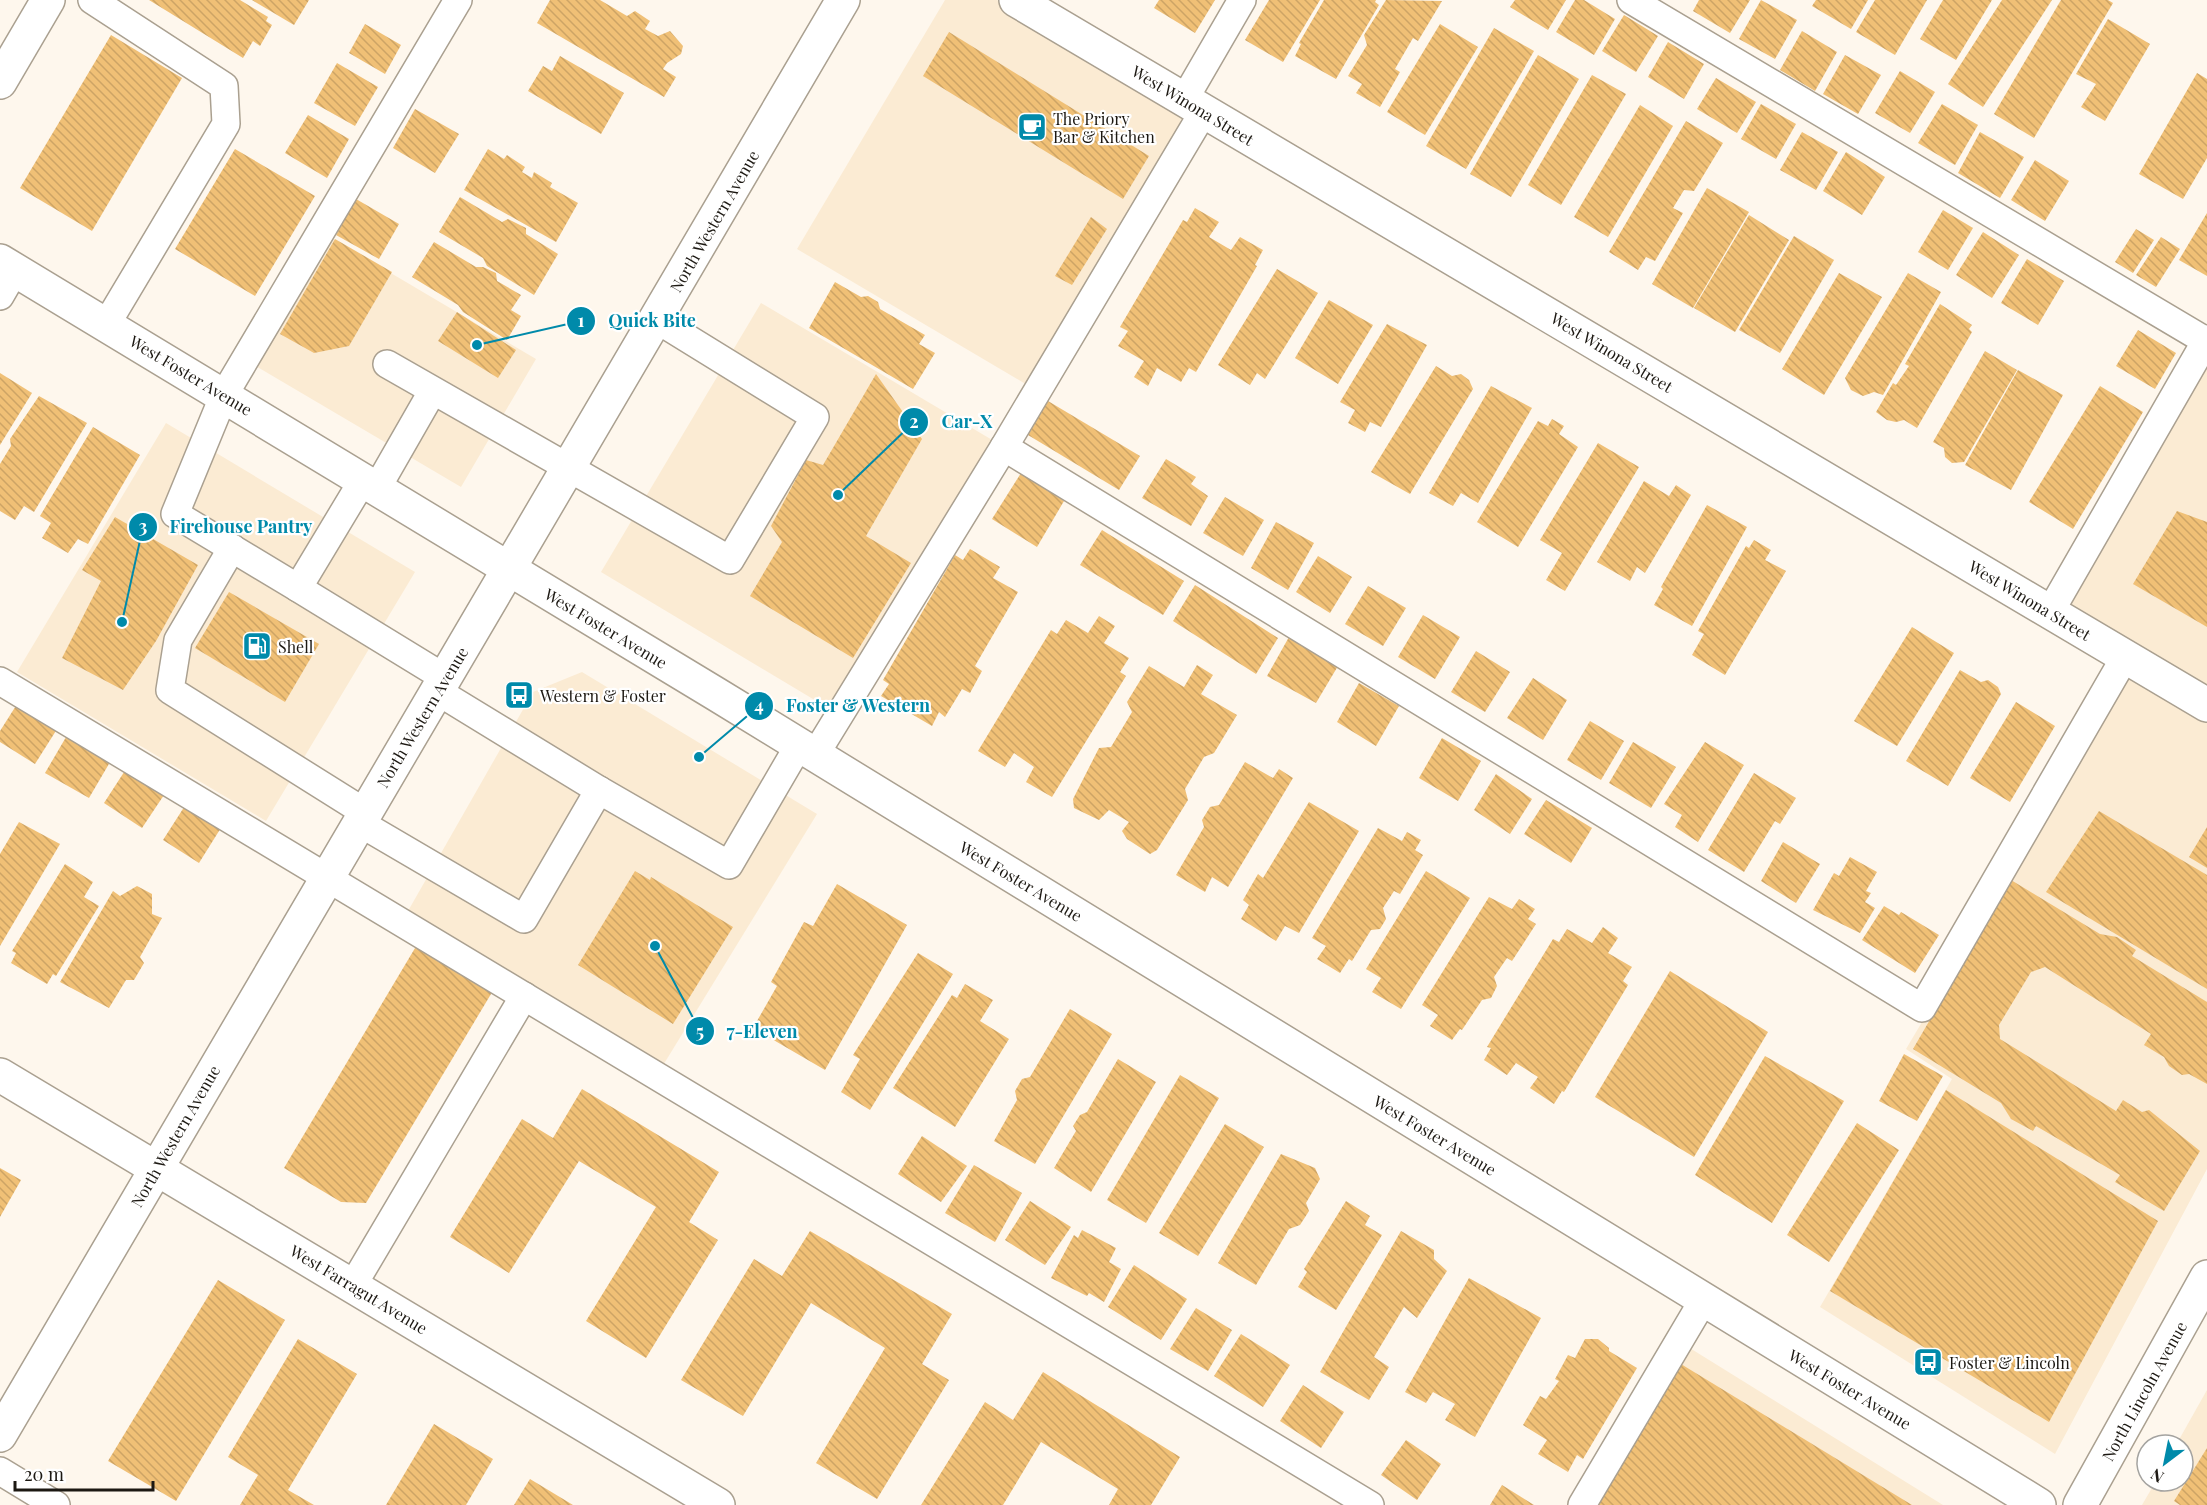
<svg xmlns="http://www.w3.org/2000/svg" width="2207" height="1505" font-family="'Playfair Display',serif">
<defs>
<pattern id="building-back-hatch" width="6" height="6" patternUnits="userSpaceOnUse" patternTransform="scale(1.5)"><rect width="6" height="6" fill="#f0c076"/><path d="M-1 5l2 2M0 0l6 6M5-1l2 2" fill="none" stroke="#cda465"/></pattern>
</defs>
<rect width="100%" height="100%" fill="#fef7ed"/>
<g fill="#fbebd3">
<path d="M945 0H997L1183 112 1172 152 1034 389 797 249Z"/>
<path d="M313 227 536 359 461 487 237 355Z"/>
<path d="M761 303 999 444 838 714 601 572Z"/>
<path d="M2207 355V1169L2055 1454 1820 1307 1952 1079 1906 1049 2134 665 2056 617Z"/>
<path d="M166 423 415 572 266 821 17 672Z"/>
<path d="M582 672 817 814 662 1067 408 911 533 692Z"/>
<path d="M1672 1337 1943 1505H1575Z"/>
<path d="M2207 1390V1505H2142L2156 1481H2183V1445H2176Z"/>
</g>
<g fill="url(#building-back-hatch)">
<path d="M149 0H240L268 17 266 21 272 25 260 46 253 41 243 58Z"/>
<path d="M252 0H309L294 25Z"/>
<path d="M550 0H600L627 16 635 11 650 21 645 29 658 36 670 31 683 46 681 54 667 63 663 69 676 77 664 97 537 23Z"/>
<path d="M1159 0H1215L1195 33 1154 8Z"/>
<path d="M1269 0H1320L1283 62 1245 40Z"/>
<path d="M1324 0H1376L1375 2 1379 5 1336 79 1295 56 1301 44 1299 43Z"/>
<path d="M1386 0 1442 1 1418 41 1413 38 1395 69 1400 72 1380 107 1356 93 1362 84 1348 76 1367 45 1364 35Z"/>
<path d="M1515 0H1566L1548 30 1510 7Z"/>
<path d="M1575 0H1584L1615 19 1594 55 1556 32Z"/>
<path d="M1699 0H1750L1730 33 1693 11Z"/>
<path d="M1761 0 1797 20 1775 59 1739 39Z"/>
<path d="M1816 0H1868L1851 29 1812 6Z"/>
<path d="M1875 0H1927L1895 55 1856 32Z"/>
<path d="M1943 0H1992L1956 60 1920 39Z"/>
<path d="M2002 0H2052L1983 107 1948 84Z"/>
<path d="M2061 0H2108L2113 3 2034 138 1994 114Z"/>
<path d="M1624 15 1658 36 1636 72 1602 51Z"/>
<path d="M2108 19 2150 44 2105 121 2081 107 2096 84 2076 74Z"/>
<path d="M365 24 401 45 385 74 349 53Z"/>
<path d="M1440 24 1478 47 1425 135 1387 112Z"/>
<path d="M1494 28 1534 51 1466 169 1426 146Z"/>
<path d="M1802 31 1837 52 1815 91 1780 70Z"/>
<path d="M949 32 1149 156 1123 199 923 76Z"/>
<path d="M111 35 182 78 92 231 20 188Z"/>
<path d="M1668 42 1704 64 1684 99 1648 77Z"/>
<path d="M1538 55 1579 79 1511 197 1470 174Z"/>
<path d="M1845 55 1881 75 1858 114 1823 94Z"/>
<path d="M560 56 624 93 601 134 528 91 543 66 552 71Z"/>
<path d="M337 63 378 87 355 126 314 103Z"/>
<path d="M1900 71 1935 92 1910 133 1875 113Z"/>
<path d="M2197 73 2207 79V158L2183 199 2139 174Z"/>
<path d="M1592 75 1626 94 1561 205 1528 185Z"/>
<path d="M1716 78 1756 102 1737 133 1697 109Z"/>
<path d="M1761 104 1796 124 1776 159 1741 139Z"/>
<path d="M1942 104 1978 125 1955 165 1918 143Z"/>
<path d="M1640 105 1673 126 1608 237 1574 217Z"/>
<path d="M415 109 459 134 435 173 393 148Z"/>
<path d="M308 115 349 139 327 178 285 153Z"/>
<path d="M1686 121 1723 143 1694 191 1684 190 1673 208 1683 213 1655 261 1646 257 1638 270 1609 252Z"/>
<path d="M1802 132 1838 152 1816 190 1780 170Z"/>
<path d="M1980 132 2024 157 2000 198 1958 173Z"/>
<path d="M235 149 315 196 255 296 175 249Z"/>
<path d="M488 149 504 159 507 155 525 167 522 172 532 178 534 172 552 183 550 187 578 203 556 242 464 190Z"/>
<path d="M1846 152 1885 177 1862 215 1823 191Z"/>
<path d="M2035 160 2069 181 2045 221 2011 200Z"/>
<path d="M1707 188 1749 212 1693 308 1652 284Z"/>
<path d="M460 197 502 222 508 219 526 228V234L558 254 534 295 487 266 483 258 439 232Z"/>
<path d="M356 199 399 224 379 259 336 235Z"/>
<path d="M1195 208 1219 222 1209 237 1231 250 1240 237 1263 250 1255 265 1257 266 1196 372 1189 368 1181 382 1157 368 1148 386 1134 377 1144 361 1118 346 1128 331 1120 327 1183 220 1187 222Z"/>
<path d="M1943 210 1973 228 1948 270 1918 252Z"/>
<path d="M2207 213V276L2179 260Z"/>
<path d="M1749 215 1789 240 1735 332 1694 308Z"/>
<path d="M1091 217 1107 229 1072 285 1055 276Z"/>
<path d="M2136 229 2154 240 2133 273 2115 262Z"/>
<path d="M1983 232 2019 255 1992 298 1956 275Z"/>
<path d="M1794 236 1834 260 1780 353 1739 330Z"/>
<path d="M2161 237 2180 249 2156 287 2136 275Z"/>
<path d="M335 239 392 272 349 346 314 353 280 334Z"/>
<path d="M434 242 476 267H483L496 273 497 281 521 295 511 310 521 316 507 340 463 312 458 305 412 277Z"/>
<path d="M2027 259 2064 281 2038 325 2001 303Z"/>
<path d="M1277 269 1318 293 1265 379 1257 373 1250 385 1218 365Z"/>
<path d="M1839 273 1882 297 1824 395 1782 369Z"/>
<path d="M1908 273 1941 292 1883 395 1874 392 1863 396 1851 390 1845 378Z"/>
<path d="M835 282 861 297 868 296 878 302 880 309 925 335 919 344 935 353 913 389 809 328Z"/>
<path d="M1329 300 1373 325 1338 384 1295 358Z"/>
<path d="M1940 304 1972 325 1969 329 1972 332 1917 428 1904 420 1896 422 1887 420 1876 412 1893 383 1896 385 1909 366 1905 364Z"/>
<path d="M457 312 516 350 498 378 438 341Z"/>
<path d="M1387 324 1427 345 1381 427 1370 422 1365 432 1348 423 1355 410 1340 402Z"/>
<path d="M2138 330 2176 353 2155 389 2116 366Z"/>
<path d="M1985 351 2017 370 1964 462 1952 463 1945 457 1944 448 1933 442Z"/>
<path d="M1436 366 1452 376 1461 374 1469 380 1473 389 1410 494 1371 472Z"/>
<path d="M2018 370 2063 395 2011 490 1965 465Z"/>
<path d="M0 373 32 393 0 445Z"/>
<path d="M876 374 922 439 866 536 911 563 853 658 750 596 782 542 771 526 806 460 823 465Z"/>
<path d="M1491 386 1532 408 1478 503 1461 493 1453 506 1429 493Z"/>
<path d="M2100 386 2143 412 2073 529 2029 502Z"/>
<path d="M39 396 87 423 34 512 24 506 15 520 0 511V464L11 446 10 439Z"/>
<path d="M1048 401 1140 456 1119 490 1028 435Z"/>
<path d="M1552 419 1564 426 1559 434 1578 447 1518 547 1477 522 1538 421 1548 426Z"/>
<path d="M93 427 140 455 88 544 78 539 68 553 42 538 51 523 40 516Z"/>
<path d="M1598 443 1639 467 1565 591 1546 580 1562 553 1540 540Z"/>
<path d="M1166 459 1196 477 1191 484 1208 496 1191 526 1142 498Z"/>
<path d="M1021 473 1064 501 1037 547 992 519Z"/>
<path d="M1644 481 1669 496 1676 485 1691 495 1645 573 1637 567 1630 581 1597 562Z"/>
<path d="M1225 497 1264 520 1243 556 1203 533Z"/>
<path d="M1707 505 1747 527 1692 626 1654 605 1663 589 1661 587Z"/>
<path d="M2177 511 2207 522V627L2133 584Z"/>
<path d="M115 517 198 565 156 641 123 690 62 658 101 581 82 570Z"/>
<path d="M1276 522 1314 543 1288 590 1251 568Z"/>
<path d="M1102 530 1184 581 1163 615 1080 565Z"/>
<path d="M1754 540 1771 550 1765 560 1786 571 1725 675 1692 655 1704 634 1698 631 1746 546 1749 548Z"/>
<path d="M970 549 1000 567 993 578 1018 592 975 666 982 671 970 693 962 689 945 717 939 712 932 726 881 696 889 684 883 680 955 555 963 560Z"/>
<path d="M1318 556 1352 577 1330 613 1296 592Z"/>
<path d="M1195 585 1278 638 1256 674 1173 621Z"/>
<path d="M1368 586 1406 608 1383 646 1345 624Z"/>
<path d="M229 592 319 644 285 702 195 648Z"/>
<path d="M1423 615 1460 637 1435 679 1398 657Z"/>
<path d="M1099 616 1115 626 1104 643 1129 658 1120 672 1126 676 1052 797 1026 782 1034 767 1014 753 1005 767 978 751 1051 630 1057 634 1066 620 1088 633Z"/>
<path d="M1912 627 1954 653 1897 746 1854 721Z"/>
<path d="M1289 637 1338 666 1316 703 1267 676Z"/>
<path d="M1476 651 1510 672 1485 712 1451 692Z"/>
<path d="M1197 665 1213 675 1201 694 1237 715 1214 753 1204 757 1185 789 1188 800 1157 850 1150 854 1127 839 1122 831 1129 822 1109 810 1099 820 1074 808 1073 799 1099 748 1111 747 1132 712 1127 702 1149 666 1184 687Z"/>
<path d="M1960 670 1981 682 1988 680 1998 687 2001 694 1948 786 1906 761Z"/>
<path d="M1533 678 1567 700 1543 740 1507 718Z"/>
<path d="M1359 683 1399 706 1376 746 1337 722Z"/>
<path d="M19 701 59 726 35 764 0 742V731Z"/>
<path d="M2016 702 2055 726 2010 802 1970 778Z"/>
<path d="M1590 721 1624 741 1601 780 1567 760Z"/>
<path d="M69 732 113 757 89 798 45 773Z"/>
<path d="M1442 738 1481 761 1458 801 1419 778Z"/>
<path d="M1633 742 1676 767 1651 808 1609 783Z"/>
<path d="M1705 742 1744 765 1698 842 1675 827 1682 815 1664 804Z"/>
<path d="M1245 762 1273 778 1279 769 1293 778 1228 887 1212 877 1205 892 1176 875 1204 827 1202 820 1210 807 1219 805Z"/>
<path d="M128 766 166 792 142 828 104 803Z"/>
<path d="M1754 773 1796 798 1780 824 1775 821 1744 872 1708 850Z"/>
<path d="M1496 774 1532 799 1510 834 1474 810Z"/>
<path d="M1546 800 1592 828 1571 863 1524 834Z"/>
<path d="M188 801 224 823 199 863 163 840Z"/>
<path d="M1309 802 1359 831 1299 933 1285 926 1276 941 1241 919 1249 905 1243 900 1258 874 1263 878Z"/>
<path d="M2099 811 2207 875V989L2046 892Z"/>
<path d="M19 822 60 844 0 946V854Z"/>
<path d="M2207 827V868L2189 857Z"/>
<path d="M1378 828 1402 841 1407 832 1421 840 1415 850 1423 855 1400 894 1394 891 1383 908 1386 919 1380 929 1371 930 1352 961 1349 959 1340 973 1317 959 1326 946 1312 938Z"/>
<path d="M1783 842 1820 864 1796 903 1761 881Z"/>
<path d="M1850 857 1877 872 1866 891 1871 893 1865 902 1875 908 1860 933 1813 910 1834 873 1839 876Z"/>
<path d="M65 864 93 882 84 897 99 906 56 976 53 974 47 984 11 963 16 953 12 951Z"/>
<path d="M635 871 650 880 651 877 733 927 673 1024 578 965Z"/>
<path d="M1426 871 1470 898 1401 1009 1372 992 1381 978 1366 969Z"/>
<path d="M2011 880 2100 934 2117 937 2136 950 2132 956 2207 1002V1084L2189 1074 2182 1075 2169 1066 2164 1057 2144 1045 2151 1034 2045 967 2031 972 1999 1025 2000 1039 2116 1111 2123 1100 2142 1112 2149 1110 2200 1151 2164 1211 2115 1182 2120 1175 2036 1126 2033 1131 2011 1119 2001 1103 1913 1049Z"/>
<path d="M837 884 907 925 825 1070 753 1028 777 986 771 982 804 922 813 926Z"/>
<path d="M137 886 152 894V914L162 918 140 957 144 963 134 980H126L109 1008 60 982 113 891 120 896Z"/>
<path d="M1489 897 1512 909 1519 899 1535 909 1528 919 1536 924 1512 961 1507 958 1494 977 1497 986 1491 998 1482 1000 1462 1030 1460 1029 1452 1040 1430 1026 1438 1015 1422 1005Z"/>
<path d="M1884 906 1899 915 1901 912 1939 935 1915 973 1862 940Z"/>
<path d="M1603 927 1618 938 1608 953 1632 967 1623 981 1628 985 1564 1092 1562 1091 1554 1104 1530 1088 1538 1077 1516 1063 1507 1075 1484 1060 1491 1048 1487 1047 1553 939 1559 942 1567 929 1592 943Z"/>
<path d="M421 938 497 984 366 1203 341 1202 284 1168Z"/>
<path d="M918 953 953 974 870 1110 841 1092 860 1059 853 1055Z"/>
<path d="M1670 971 1768 1032 1694 1157 1595 1097Z"/>
<path d="M965 984 993 1000 980 1021 1009 1039 955 1127 893 1088 952 995 957 998Z"/>
<path d="M1070 1009 1112 1034 1035 1164 994 1141 1017 1100 1015 1091 1022 1079 1030 1077Z"/>
<path d="M1904 1054 1943 1076 1917 1121 1879 1101Z"/>
<path d="M1765 1056 1844 1101 1772 1223 1695 1175Z"/>
<path d="M1118 1059 1156 1082 1091 1192 1054 1168 1076 1131 1073 1126 1080 1115 1087 1112Z"/>
<path d="M1180 1075 1219 1098 1146 1223 1107 1200Z"/>
<path d="M582 1089 719 1172 689 1222 718 1240 646 1358 586 1321 656 1207 579 1161 509 1273 450 1237 522 1119 553 1138Z"/>
<path d="M1946 1090 2158 1221 2049 1422 1830 1291Z"/>
<path d="M1857 1123 1899 1150 1829 1262 1787 1235Z"/>
<path d="M1225 1124 1264 1147 1198 1256 1159 1233Z"/>
<path d="M922 1136 967 1166 941 1202 898 1174Z"/>
<path d="M1281 1154 1315 1168 1320 1179 1306 1203 1309 1211 1300 1225 1289 1229 1256 1285 1218 1263Z"/>
<path d="M974 1165 1022 1193 995 1242 945 1213Z"/>
<path d="M0 1168 21 1180 0 1217Z"/>
<path d="M1030 1201 1071 1227 1045 1265 1005 1240Z"/>
<path d="M1346 1201 1370 1216 1365 1225 1382 1235 1336 1310 1298 1287 1307 1272 1304 1269Z"/>
<path d="M1082 1230 1116 1248 1109 1262 1121 1269 1104 1302 1089 1293 1087 1296 1051 1278 1074 1235 1078 1238Z"/>
<path d="M810 1231 952 1314 922 1364 949 1380 877 1499 816 1463 885 1348 811 1303 743 1416 681 1380 754 1259 782 1276Z"/>
<path d="M1401 1231 1434 1250V1259L1447 1271 1417 1318 1404 1307 1374 1357 1389 1367 1369 1400 1320 1372Z"/>
<path d="M1134 1265 1187 1299 1161 1340 1108 1307Z"/>
<path d="M1469 1278 1541 1318 1475 1437 1445 1420 1455 1404 1433 1392 1426 1403 1405 1392Z"/>
<path d="M218 1280 285 1320 176 1501 108 1461Z"/>
<path d="M1196 1308 1232 1330 1208 1371 1170 1349Z"/>
<path d="M1241 1334 1290 1365 1263 1407 1214 1376Z"/>
<path d="M298 1339 357 1374 288 1490 314 1505H240L258 1475 228 1457Z"/>
<path d="M1585 1339H1598L1609 1348V1351L1637 1368 1583 1459 1577 1455 1568 1472 1538 1454 1547 1440 1523 1425 1540 1396 1546 1399 1559 1381 1555 1379 1568 1355 1575 1358Z"/>
<path d="M1676 1361 1804 1439 1912 1505H1596Z"/>
<path d="M1043 1372 1180 1457 1151 1505H1109L1118 1489 1041 1442 1003 1505H921L985 1402 1013 1420Z"/>
<path d="M1303 1385 1344 1412 1321 1448 1280 1421Z"/>
<path d="M434 1424 493 1459 466 1505H386Z"/>
<path d="M1406 1440 1441 1464 1417 1500 1381 1475Z"/>
<path d="M2207 1448V1505H2180L2174 1501Z"/>
<path d="M530 1479 573 1505H514Z"/>
<path d="M1502 1485 1534 1505H1490Z"/>
</g>
<g fill="none" stroke-linecap="round" stroke-linejoin="round">
<g stroke="#aaa090" stroke-width="30">
<g id="service">
<path d="M92 0 224 86 226 124 106 325"/>
<path d="M1631 0 2206 341"/>
<path d="M1184 100 1242 0"/>
<path d="M0 296 15 270"/>
<path d="M387 364 730 560 815 417 656 319"/>
<path d="M1004 447 1922 1008 2125 657"/>
<path d="M363 480 298 588 175 514 224 395 458 0"/>
<path d="M377 488 432 392"/>
<path d="M232 548 178 640 170 690 366 813"/>
<path d="M298 588 445 678"/>
<path d="M2050 612 2207 339"/>
<path d="M0 681 1370 1505"/>
<path d="M437 691 599 790 729 865 799 745"/>
<path d="M815 755 1004 447 1204 111"/>
<path d="M360 823 524 919 599 790"/>
<path d="M353 1285 524 996"/>
<path d="M0 1471 56 1505"/>
<path d="M1582 1505 1704 1299"/>
</g>
</g>
<g stroke="#aaa090" stroke-width="36">
<g id="minor">
<path d="M1016 0 2207 705"/>
<path d="M0 82 48 0"/>
<path d="M0 1075 718 1505"/>
</g>
</g>
<g stroke="#aaa090" stroke-width="36">
<g id="secondary">
<path d="M0 1435 843 0"/>
<path d="M2080 1505 2207 1277"/>
</g>
</g>
<g stroke="#aaa090" stroke-width="36">
<path id="primary" d="M0 261 716 694 2039 1505"/>
</g>
<use href="#service" stroke="#fff" stroke-width="27"/>
<use href="#minor" stroke="#fff" stroke-width="33"/>
<use href="#secondary" stroke="#fff" stroke-width="33"/>
<use href="#primary" stroke="#fff" stroke-width="33"/>
</g>
<defs>
<g id="cafe-square" transform="scale(1.5)"><rect x="-9" y="-9" width="18" height="18" rx="4" fill="#008aaa" stroke="#fff"/><path d="M-5.5-4.5H6V0H3Q3 3.5 0 3.5H-2.5Q-5.5 3.5-5.5 0ZM3-3.2v2h1.7v-2ZM-6 4.5H4V6H-6Z" fill="#fff"/></g>
<g id="fuel-square" transform="scale(1.5)"><rect x="-9" y="-9" width="18" height="18" rx="4" fill="#008aaa" stroke="#fff"/><path d="M-5.5-6h7V0h2V4h1.3V-2.5L3-4.5l.8-.8L6-3V5H2.5V1h-1V6h-7ZM-4.2-4.7v3.2H.2V-4.7Z" fill="#fff"/></g>
<g id="bus-square" transform="scale(1.5)"><rect x="-9" y="-9" width="18" height="18" rx="4" fill="#008aaa" stroke="#fff"/><path d="M-5-6H5V4H4V6H2V4H-2V6H-4V4H-5ZM-3.5-4V0h7V-4ZM-3.5 1.2v1.5H-2V1.2ZM2 1.2v1.5H3.5V1.2Z" fill="#fff"/></g>
</defs>
<g fill-rule="evenodd">
<use href="#cafe-square" x="1032" y="127"/>
<use href="#fuel-square" x="257" y="646"/>
<use href="#bus-square" x="519" y="695"/>
<use href="#bus-square" x="1928" y="1362"/>
</g>
<g text-anchor="middle" dominant-baseline="central" stroke-width="4.5" stroke-linejoin="round" paint-order="stroke">
<g font-size="16" fill="#1c1812" stroke="#fff">
<text transform="translate(1193 105) rotate(31)">West Winona Street</text>
<text transform="translate(714 221) rotate(-60)">North Western Avenue</text>
<text transform="translate(1612 352) rotate(31)">West Winona Street</text>
<text transform="translate(191 375) rotate(31)">West Foster Avenue</text>
<text transform="translate(2030 600) rotate(31)">West Winona Street</text>
<text transform="translate(606 628) rotate(31)">West Foster Avenue</text>
<text transform="translate(422 717) rotate(-59)">North Western Avenue</text>
<text transform="translate(1021 881) rotate(31)">West Foster Avenue</text>
<text transform="translate(1435 1135) rotate(31)">West Foster Avenue</text>
<text transform="translate(175 1136) rotate(-60)">North Western Avenue</text>
<text transform="translate(359 1289) rotate(31)">West Farragut Avenue</text>
<text transform="translate(1850 1389) rotate(31)">West Foster Avenue</text>
<text transform="translate(2144 1391) rotate(-61)">North Lincoln Avenue</text>
</g>
<g font-size="16" fill="#1c1812" stroke="#fff" text-anchor="start">
<text x="1053" y="118">The Priory<tspan x="1053" dy="18">Bar &amp; Kitchen</tspan></text>
<text x="278" y="646">Shell</text>
<text x="540" y="695">Western &amp; Foster</text>
<text x="1949" y="1362">Foster &amp; Lincoln</text>
</g>
</g>
<path fill="none" stroke="#008aaa" stroke-width="2" d="M477 345L581 321M838 495L914 422M122 622L143 527M699 757L759 706M655 946L700 1031"/>
<g fill="#008aaa" stroke="#fff" stroke-width="2">
<circle cx="477" cy="345" r="6"/>
<circle cx="838" cy="495" r="6"/>
<circle cx="122" cy="622" r="6"/>
<circle cx="699" cy="757" r="6"/>
<circle cx="655" cy="946" r="6"/>
<circle cx="581" cy="321" r="15"/>
<circle cx="914" cy="422" r="15"/>
<circle cx="143" cy="527" r="15"/>
<circle cx="759" cy="706" r="15"/>
<circle cx="700" cy="1031" r="15"/>
</g>
<g font-size="18" text-anchor="middle" font-weight="bold" fill="#fff">
<text x="581" y="327">1</text>
<text x="914" y="428">2</text>
<text x="143" y="533">3</text>
<text x="759" y="712">4</text>
<text x="700" y="1038">5</text>
</g>
<g font-size="18" text-anchor="middle" font-weight="bold" fill="#008aaa" stroke="#fff" stroke-width="4.5" stroke-linejoin="round" paint-order="stroke">
<text x="652" y="327">Quick Bite</text>
<text x="967" y="428">Car-X</text>
<text x="241" y="533">Firehouse Pantry</text>
<text x="858" y="712">Foster &amp; Western</text>
<text x="762" y="1038">7-Eleven</text>
</g>
<g transform="translate(2165 1463) rotate(212)"><circle r="28" fill="#ffffff" stroke="#a4a3a0" stroke-width="1.5"/>
<path d="M0-4.5L10 22L0 15L-10 22Z" fill="#008aaa"/>
<text y="-9" font-size="16" font-weight="bold" text-anchor="middle" fill="#1c1812">N</text>
</g>
<path d="M15 1481v9h138v-9" fill="none" stroke="#1c1812" stroke-width="3"/>
<text x="24" y="1481" font-size="18" fill="#1c1812" stroke="#ffffff" stroke-width="4.5" paint-order="stroke">20 m</text>
</svg>
